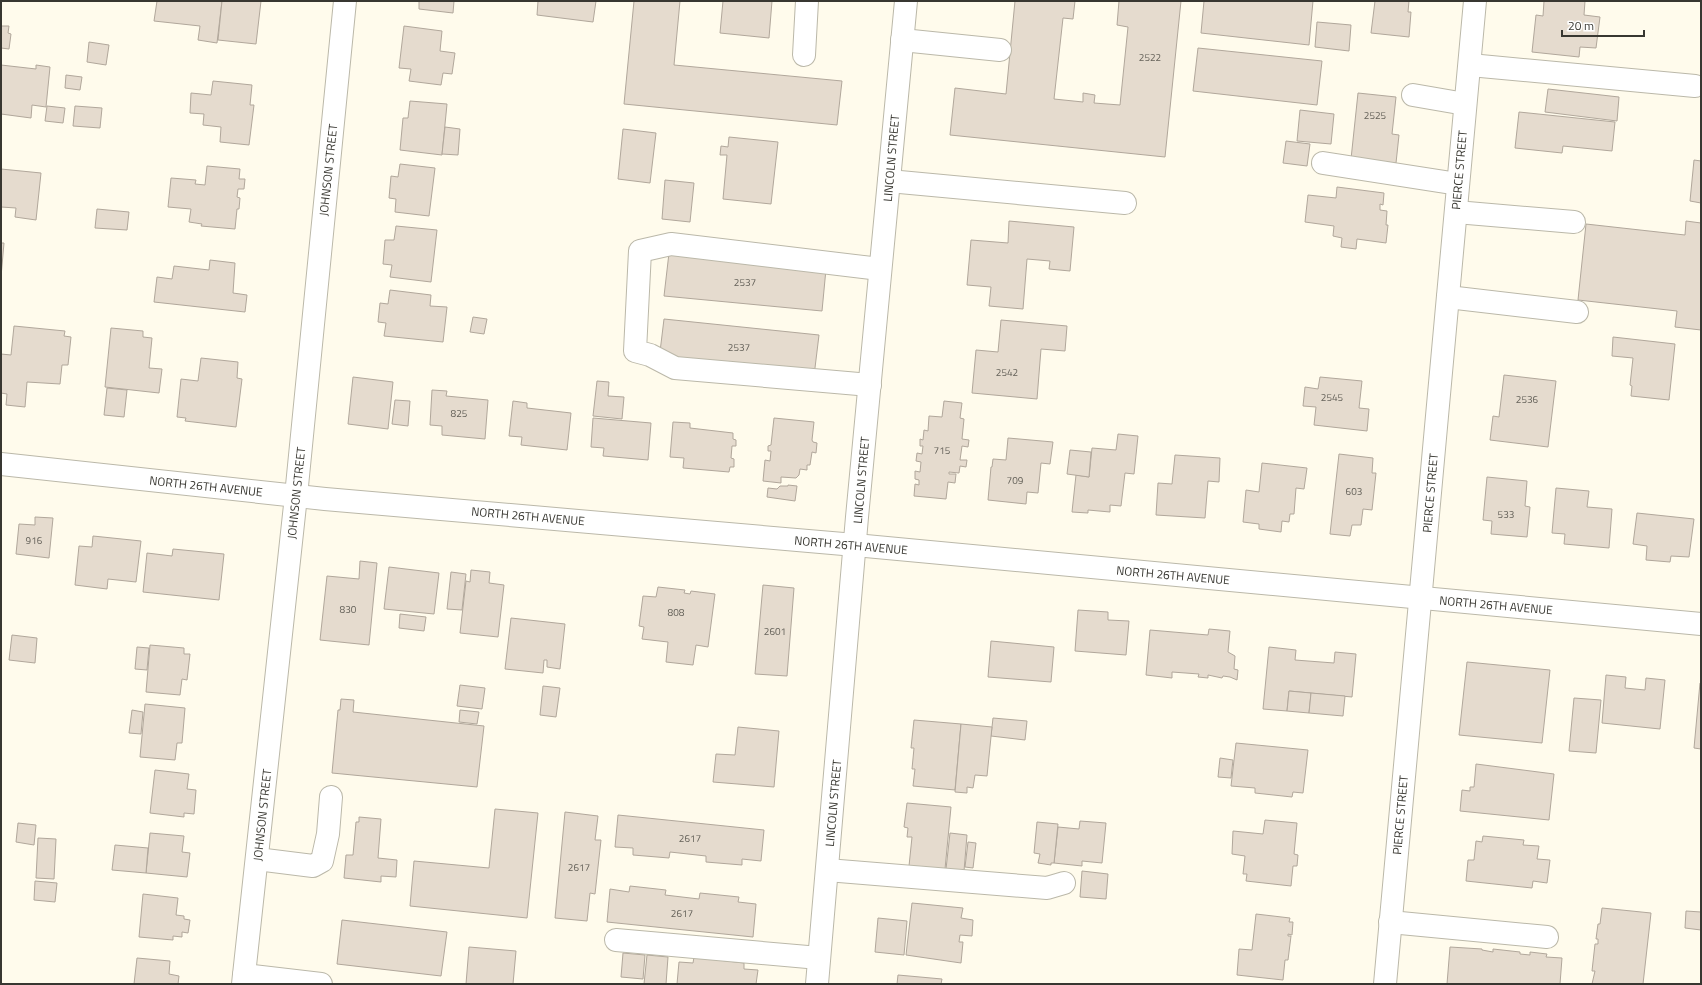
<svg xmlns="http://www.w3.org/2000/svg" width="1702" height="985" font-family="'Titillium Web',sans-serif">
<rect width="100%" height="100%" fill="#fffbec"/>
<g fill="#e5dbce" stroke="#b1a79b">
<path d="M157 1H222L217 43 198 40 200 26 154 21Z"/>
<path d="M222 1H261L256 44 218 40Z"/>
<path d="M419 1H454L453 13 419 9Z"/>
<path d="M538 1H596L593 22 537 15Z"/>
<path d="M634 1H680L674 65 842 81 837 125 624 104Z"/>
<path d="M723 1H772L769 38 720 33Z"/>
<path d="M1015 1H1075L1073 19 1063 18 1054 99 1083 102V93L1095 95 1094 103 1120 105 1128 27 1117 25 1119 1H1181L1165 157 950 135 955 88 1006 94Z"/>
<path d="M1204 1H1313L1309 45 1201 33Z"/>
<path d="M1375 1H1409L1408 12H1411L1409 37 1371 33Z"/>
<path d="M1544 1H1585L1584 15 1600 17 1596 48 1580 47 1579 57 1532 52 1536 15 1543 16Z"/>
<path d="M1317 22 1351 25 1349 51 1315 47Z"/>
<path d="M1 26H9L8 33 11 34 9 49 1 48Z"/>
<path d="M404 26 442 31 440 51 455 53 452 74 443 73 441 85 409 81 411 69 399 68Z"/>
<path d="M89 42 109 45 106 65 87 62Z"/>
<path d="M1198 48 1322 61 1317 105 1193 91Z"/>
<path d="M1 65 36 69V65L50 67 46 107 32 105 31 118 1 114Z"/>
<path d="M66 75 82 77 80 90 65 88Z"/>
<path d="M213 81 252 85 250 105H254L249 145 220 142 221 127 203 125 204 114 190 113 191 93 211 95Z"/>
<path d="M1548 89 1619 97 1617 121 1545 112Z"/>
<path d="M1358 93 1396 97 1392 134 1399 135 1396 163 1351 159Z"/>
<path d="M410 101 447 104 442 155 400 150 403 118H408Z"/>
<path d="M47 106 65 108 63 123 45 121Z"/>
<path d="M75 106 102 108 100 128 73 126Z"/>
<path d="M1300 110 1334 114 1331 144 1297 141Z"/>
<path d="M1519 112 1615 122 1612 151 1563 146 1562 153 1515 148Z"/>
<path d="M445 127 460 129 458 155 442 154Z"/>
<path d="M623 129 656 133 650 183 618 179Z"/>
<path d="M729 137 778 142 771 204 723 199 727 155H720L721 146 728 147Z"/>
<path d="M1286 141 1310 144 1307 166 1283 163Z"/>
<path d="M1694 160 1701 161V203L1690 201Z"/>
<path d="M400 164 435 168 429 216 395 212 396 199 389 198 391 176 398 177Z"/>
<path d="M207 166 240 169 239 179H245L244 189H238L237 197 240 198 239 209H237L235 229 201 226 202 224 189 222 191 209 168 207 171 178 196 180 195 184 205 185Z"/>
<path d="M1 169 41 173 36 220 15 217 16 208 1 207Z"/>
<path d="M665 180 694 183 690 222 662 219Z"/>
<path d="M1337 187 1384 193 1383 205 1380 204V210L1387 211 1386 225H1388L1386 243 1357 239 1356 249 1341 247 1342 238 1333 236 1334 226 1305 222 1308 195 1336 198Z"/>
<path d="M97 209 129 212 127 230 95 228Z"/>
<path d="M1009 221 1074 227 1070 271 1049 269 1050 261 1027 259 1023 309 989 306 991 287 967 285 971 240 1008 243Z"/>
<path d="M1686 221 1701 223V330L1675 327 1677 311 1578 300 1586 224 1685 235Z"/>
<path d="M396 226 437 230 431 282 390 277 392 265 383 264 385 240H394Z"/>
<path d="M1 243H4L1 277Z"/>
<path d="M669 253 826 269 822 311 664 296Z"/>
<path d="M210 260 235 263 233 293 247 295 245 312 154 302 157 277 172 279 174 266 209 270Z"/>
<path d="M390 290 431 295 430 306 447 307 443 342 384 336 386 323 378 322 380 303 388 304Z"/>
<path d="M473 317 487 319 484 334 470 332Z"/>
<path d="M664 319 819 335 814 376 659 360Z"/>
<path d="M1001 320 1067 326 1065 351 1041 349 1037 399 972 393 976 350 998 352Z"/>
<path d="M14 326 65 331 64 336 71 337 68 365H62L60 384 27 382 25 407 6 405 7 394 1 393V354L11 355Z"/>
<path d="M111 328 143 331V337L152 338 149 368 162 369 159 393 105 387Z"/>
<path d="M1613 337 1675 344 1669 400 1631 396 1632 386 1630 385 1633 358 1612 356Z"/>
<path d="M201 358 238 362 237 378 242 379 236 427 185 421 186 418 177 417 181 379 198 381Z"/>
<path d="M1504 375 1556 381 1548 447 1490 440 1493 416 1499 417Z"/>
<path d="M353 377 393 382 388 429 348 424Z"/>
<path d="M1320 377 1362 381 1359 408 1369 409 1367 431 1314 425 1316 407 1303 406 1305 387 1318 389Z"/>
<path d="M597 381 609 382 608 396 624 397 622 419 593 416Z"/>
<path d="M107 388 127 390 124 417 104 415Z"/>
<path d="M432 390 447 391 446 396 488 400 485 439 442 435V426L430 425Z"/>
<path d="M395 400 410 401 408 426 392 424Z"/>
<path d="M513 401 527 403V408L571 413 567 450 521 445 522 437 509 436Z"/>
<path d="M944 401 962 403 960 418 964 419 962 439 969 440 968 447 962 446 960 460H967L966 467 960 466 959 473 949 472V474H956L955 483 948 482 946 499 914 496 915 484 919 485V480L915 479V471L920 472 921 462 916 461 917 453 922 454 923 446H920V439L923 440 924 430 928 431 929 416 942 417Z"/>
<path d="M593 418 651 423 648 460 603 456 604 448 591 447Z"/>
<path d="M774 418 814 422 812 440 813 442 817 443 816 453 812 452 810 465H807V470L800 469 799 475 796 478 781 477V483L763 481 765 460 770 461 771 451H768V446L771 445Z"/>
<path d="M673 422 690 423V428L733 433V439L736 440V446H732L731 458 734 459V467H730L729 472 683 468 684 458 670 457Z"/>
<path d="M1118 434 1138 436 1134 474 1125 473 1121 506 1110 505V512L1088 510V513L1072 512 1076 475 1089 477 1092 448 1116 450Z"/>
<path d="M1008 438 1053 442 1050 464 1041 463 1038 493 1027 492 1026 504 988 500 991 467H992L993 459 1006 460Z"/>
<path d="M1070 450 1091 452 1089 477 1067 474Z"/>
<path d="M1339 454 1373 458 1372 473H1376L1372 510 1363 509 1361 525H1352L1350 536 1330 534Z"/>
<path d="M1175 455 1220 458 1219 482 1208 481 1205 518 1156 515 1158 483 1172 484Z"/>
<path d="M1262 463 1307 468 1304 489 1296 488 1294 514H1290L1289 522 1282 521 1281 532 1259 529V524L1243 522 1246 490 1259 492Z"/>
<path d="M1487 477 1527 481 1525 506 1530 507 1527 537 1491 534 1492 521 1483 520Z"/>
<path d="M788 485 797 486 795 501 767 497 768 488 777 489 780 486H788Z"/>
<path d="M1556 488 1589 491 1587 507 1612 509 1609 548 1564 544 1565 534 1552 533Z"/>
<path d="M1637 513 1694 519 1689 557 1671 556 1670 562 1646 560 1647 546 1633 544Z"/>
<path d="M35 517 53 518 49 558 16 554 19 524 35 525Z"/>
<path d="M93 536 141 541 136 582 108 579 107 589 75 585 79 546 92 547Z"/>
<path d="M173 549 224 554 219 600 143 592 147 553 172 556Z"/>
<path d="M360 561 377 563 369 645 320 640 327 576 359 579Z"/>
<path d="M389 567 439 573 434 614 384 609Z"/>
<path d="M471 570 490 572 489 583 504 585 498 637 460 633 466 581 470 582Z"/>
<path d="M451 572 466 574 462 610 447 609Z"/>
<path d="M763 585 794 588 787 676 755 674Z"/>
<path d="M658 587 685 590 684 593 690 594 691 591 715 594 708 647 696 645 693 665 666 662 668 642 642 639 644 627 639 626 643 596 656 597Z"/>
<path d="M1078 610 1108 612V620L1129 621 1126 655 1075 651Z"/>
<path d="M400 614 426 617 424 631 399 628Z"/>
<path d="M511 618 565 624 560 669 547 667V660H544L543 673 505 669Z"/>
<path d="M1209 629 1230 631 1228 652 1235 656 1234 669 1238 670 1237 680 1230 677 1223 676 1222 678 1208 675V678L1198 677 1199 674 1172 672V678L1146 675 1150 630 1208 635Z"/>
<path d="M12 635 37 638 35 663 9 660Z"/>
<path d="M991 641 1054 647 1051 682 988 677Z"/>
<path d="M150 645 184 648V654H190L187 680 182 679 180 695 146 692Z"/>
<path d="M137 647 149 648 147 670 135 669Z"/>
<path d="M1269 647 1296 650 1295 660 1334 663 1335 652 1356 654 1352 697 1289 691 1287 711 1263 709Z"/>
<path d="M1467 662 1550 670 1542 743 1459 735Z"/>
<path d="M1606 675 1626 677 1625 688 1645 690 1646 678 1665 680 1660 729 1602 723Z"/>
<path d="M1700 683H1701V749L1694 748Z"/>
<path d="M460 685 485 688 482 709 457 706Z"/>
<path d="M543 686 560 688 556 717 540 715Z"/>
<path d="M1289 691 1311 693 1309 713 1287 711Z"/>
<path d="M1311 693 1345 696 1343 716 1309 713Z"/>
<path d="M1574 698 1601 700 1596 753 1569 751Z"/>
<path d="M341 699 354 700 353 712 484 726 477 787 332 773 338 710H340Z"/>
<path d="M145 704 185 708 182 743H177L175 760 140 757Z"/>
<path d="M132 710 143 712 141 734 129 733Z"/>
<path d="M460 710 479 712 477 724 459 722Z"/>
<path d="M993 718 1027 721 1025 740 991 736Z"/>
<path d="M914 720 961 724 955 790 913 786 915 769H912L914 748H911Z"/>
<path d="M961 724 992 727 987 776 975 775 973 788 967 787V793L955 792Z"/>
<path d="M738 727 779 731 774 787 713 782 716 754 735 755Z"/>
<path d="M1236 743 1308 750 1303 793 1293 792 1292 797 1255 793V788L1231 786Z"/>
<path d="M1220 758 1233 760 1231 778 1218 777Z"/>
<path d="M1476 764 1554 774 1549 820 1460 811 1462 790 1470 791V787H1474Z"/>
<path d="M155 770 189 774 187 789 196 790 194 814 184 813V817L150 813Z"/>
<path d="M907 803 951 807 945 869 909 866 912 837H907L908 828 904 827Z"/>
<path d="M495 809 538 813 527 918 410 906 414 861 489 868Z"/>
<path d="M565 812 598 816 595 840H601L595 894 590 893 587 921 555 918Z"/>
<path d="M618 815 764 830 761 861 742 859V865L706 862V856L670 852 669 858 633 855V848L615 847Z"/>
<path d="M359 817 381 819 378 858 397 860 396 877 381 876V882L344 878 346 855H353L356 822H359Z"/>
<path d="M1265 820 1297 823 1294 854 1298 855 1297 866H1293L1291 886 1246 881 1247 874H1243L1245 856 1232 854 1233 831 1263 834Z"/>
<path d="M1080 821 1106 823 1102 863 1082 861V866L1054 863 1058 827 1079 829Z"/>
<path d="M1037 822 1058 824 1054 863H1051V865L1038 863 1040 854 1034 853Z"/>
<path d="M18 823 36 825 34 845 16 842Z"/>
<path d="M150 833 184 836 182 852 190 853 187 877 146 873Z"/>
<path d="M950 833 967 835 964 871 946 869Z"/>
<path d="M1483 836 1524 840 1523 845 1539 846 1537 859 1550 860 1547 883 1533 881 1532 888 1466 881 1468 860H1474L1476 841 1482 842Z"/>
<path d="M38 838 56 839 54 879 36 878Z"/>
<path d="M968 842 976 843 973 868 965 867Z"/>
<path d="M115 845 148 848 146 873 112 870Z"/>
<path d="M1082 871 1108 874 1106 899 1080 897Z"/>
<path d="M35 881 57 883 55 902 34 900Z"/>
<path d="M630 886 666 890 665 895 699 899 700 893 739 897 738 902 756 904 753 937 607 922 610 889 629 892Z"/>
<path d="M143 894 178 898 176 915 184 916V919L190 920 188 933 182 932V937L173 936V940L139 937Z"/>
<path d="M912 903 963 908 961 918 973 920 972 936 960 935 959 942H963L961 963 906 955Z"/>
<path d="M1602 908 1651 913 1643 984H1592L1595 971H1592L1595 944H1598V939H1596L1598 924H1600Z"/>
<path d="M1686 911 1701 912V930L1685 928Z"/>
<path d="M1256 914 1290 918 1289 922H1293L1292 935 1288 934V936H1291L1288 960H1285L1283 980 1237 975 1239 949 1252 950Z"/>
<path d="M878 918 907 921 904 955 875 952Z"/>
<path d="M342 920 447 932 441 976 337 964Z"/>
<path d="M469 947 516 951 513 984H466Z"/>
<path d="M1450 947 1482 949V950L1493 952V949L1520 952V954L1530 955V952L1547 954 1546 957 1562 958 1560 984H1447Z"/>
<path d="M623 953 645 955 643 979 621 977Z"/>
<path d="M647 955 668 957 666 984H644Z"/>
<path d="M694 957 744 963V969L758 970 756 984H677L679 962 693 963Z"/>
<path d="M137 958 170 961 169 974 179 976 178 984H134Z"/>
<path d="M898 975 942 979 941 984H897Z"/>
</g>
<g fill="none" stroke-linecap="round" stroke-linejoin="round">
<g stroke="#bbb8a9" stroke-width="24">
<g id="minor">
<path d="M902 40 1000 50"/>
<path d="M804 55 807 1"/>
<path d="M1470 65 1695 86"/>
<path d="M1413 95 1465 104"/>
<path d="M1323 163 1458 184"/>
<path d="M889 181 1125 203"/>
<path d="M1456 212 1574 222"/>
<path d="M1448 297 1577 312"/>
<path d="M870 385 675 368 650 355 635 351 640 251 671 244 880 269"/>
<path d="M1 464 325 499 855 545 1701 624"/>
<path d="M257 859 313 866 322 861 328 834 331 797"/>
<path d="M827 870 1047 888 1064 883"/>
<path d="M1390 922 1547 937"/>
<path d="M616 940 819 958"/>
<path d="M244 975 321 984"/>
<path d="M243 984 296 496 345 1"/>
<path d="M817 984 857 517 906 1"/>
<path d="M1385 984 1475 1"/>
</g>
</g>
<use href="#minor" stroke="#fff" stroke-width="22"/>
</g>
<g text-anchor="middle" dominant-baseline="central" stroke-width="3" stroke-linejoin="round" paint-order="stroke">
<g font-size="10" fill="#636058">
<text x="1150" y="57">2522</text>
<text x="1375" y="115">2525</text>
<text x="745" y="282">2537</text>
<text x="739" y="347">2537</text>
<text x="1007" y="372">2542</text>
<text x="1332" y="397">2545</text>
<text x="1527" y="399">2536</text>
<text x="459" y="413">825</text>
<text x="942" y="450">715</text>
<text x="1015" y="480">709</text>
<text x="1354" y="491">603</text>
<text x="1506" y="514">533</text>
<text x="34" y="540">916</text>
<text x="348" y="609">830</text>
<text x="676" y="612">808</text>
<text x="775" y="631">2601</text>
<text x="690" y="838">2617</text>
<text x="579" y="867">2617</text>
<text x="682" y="913">2617</text>
</g>
<g font-size="12" fill="#383731" stroke="#fff">
<text transform="translate(891 158) rotate(-85)">LINCOLN STREET</text>
<text transform="translate(328 170) rotate(-84)">JOHNSON STREET</text>
<text transform="translate(1459 170) rotate(-85)">PIERCE STREET</text>
<text transform="translate(861 480) rotate(-85)">LINCOLN STREET</text>
<text transform="translate(206 486) rotate(6)">NORTH 26TH AVENUE</text>
<text transform="translate(296 493) rotate(-84)">JOHNSON STREET</text>
<text transform="translate(1430 493) rotate(-85)">PIERCE STREET</text>
<text transform="translate(528 516) rotate(5)">NORTH 26TH AVENUE</text>
<text transform="translate(851 545) rotate(5)">NORTH 26TH AVENUE</text>
<text transform="translate(1173 575) rotate(5)">NORTH 26TH AVENUE</text>
<text transform="translate(1496 605) rotate(5)">NORTH 26TH AVENUE</text>
<text transform="translate(833 803) rotate(-85)">LINCOLN STREET</text>
<text transform="translate(262 815) rotate(-84)">JOHNSON STREET</text>
<text transform="translate(1400 815) rotate(-85)">PIERCE STREET</text>
</g>
</g>
<rect width="1702" height="985" fill="none" stroke="#383731" stroke-width="4"/>
<path d="M1562 30v6h82v-6" fill="none" stroke="#383731" stroke-width="2"/>
<text x="1568" y="30" font-size="12" fill="#383731" stroke="#ffffff" stroke-width="3" paint-order="stroke">20 m</text>
</svg>
